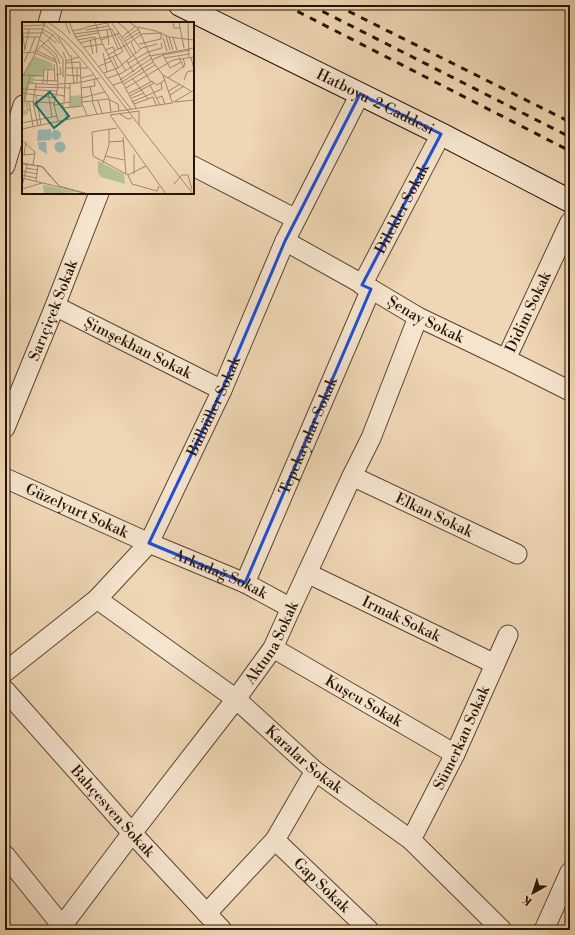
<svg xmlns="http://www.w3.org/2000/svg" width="575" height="935" font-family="'Libre Bodoni',serif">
<rect width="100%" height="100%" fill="#efd6b4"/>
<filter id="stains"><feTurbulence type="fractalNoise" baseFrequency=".005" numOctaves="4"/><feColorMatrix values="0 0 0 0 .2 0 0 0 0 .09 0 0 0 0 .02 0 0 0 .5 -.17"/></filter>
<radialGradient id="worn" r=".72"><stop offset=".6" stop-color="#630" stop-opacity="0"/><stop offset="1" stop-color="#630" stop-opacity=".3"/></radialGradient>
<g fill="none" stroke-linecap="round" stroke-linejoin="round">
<g stroke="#5a442e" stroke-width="21">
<g id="street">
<path d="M48 23 53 5"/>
<path d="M5 166 23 105"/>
<path d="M193 166 296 219"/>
<path id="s1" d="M285 241 371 289 418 317 506 359 570 391"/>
<path id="s2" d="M362 285 441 134"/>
<path id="s3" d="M55 306 222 390"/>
<path id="s4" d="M506 359 570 222"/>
<path id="s5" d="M5 428 55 306 99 193"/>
<path id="s6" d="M352 476 517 554"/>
<path id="s7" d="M5 478 149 543 245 583 291 608"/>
<path id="s8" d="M307 573 495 664"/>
<path id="s9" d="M245 583 371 289"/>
<path id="s10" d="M97 599 236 699 315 771 411 840 502 930"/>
<path id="s11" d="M273 648 455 754"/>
<path id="s12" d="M5 672 97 599 149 543 222 390 285 241 360 94"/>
<path id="s13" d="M5 690 132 833 222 930"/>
<path id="s14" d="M275 840 369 930"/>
<path id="s15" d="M411 840 455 754 508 635"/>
<path d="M5 855 62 926"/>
<path d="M207 913 275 840 315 771"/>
<path id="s16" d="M59 930 132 833 236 699 273 648 291 608 352 476 371 438 418 317"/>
<path d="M544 930 570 872"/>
</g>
</g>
<g stroke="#281401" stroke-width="24">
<g id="secondary">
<path id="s17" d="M180 5 441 134 570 201"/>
</g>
</g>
<use href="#street" stroke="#f5e4ce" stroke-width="19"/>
<use href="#secondary" stroke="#f5e4ce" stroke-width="22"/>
<g stroke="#281401" stroke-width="3" stroke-dasharray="7 7" stroke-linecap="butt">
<path d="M285 5 570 151"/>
<path d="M310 5 570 137"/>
<path d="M336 5 570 122"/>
</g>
</g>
<path fill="none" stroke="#1d4ed8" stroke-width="3" stroke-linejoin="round" d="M360 94 441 134 362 285 371 289 245 583 149 543 222 390 285 241Z"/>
<g text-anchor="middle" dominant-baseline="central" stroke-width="3" stroke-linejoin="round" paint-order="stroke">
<g font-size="15" fill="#281401" stroke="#f5e4ce">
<text stroke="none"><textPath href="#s17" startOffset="218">Hatboyu-2 Caddesi</textPath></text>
<text stroke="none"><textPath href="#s2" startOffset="86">Dilekler Sokak</textPath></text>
<text stroke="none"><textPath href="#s5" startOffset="127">Sarıçiçek Sokak</textPath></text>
<text stroke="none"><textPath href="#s4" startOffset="52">Didim Sokak</textPath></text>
<text stroke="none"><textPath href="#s1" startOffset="161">Şenay Sokak</textPath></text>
<text stroke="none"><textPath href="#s3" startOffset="93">Şimşekhan Sokak</textPath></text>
<text stroke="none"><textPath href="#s12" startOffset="345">Bülbüller Sokak</textPath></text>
<text stroke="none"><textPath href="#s9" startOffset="160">Tepekayalar Sokak</textPath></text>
<text stroke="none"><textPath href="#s7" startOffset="79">Güzelyurt Sokak</textPath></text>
<text stroke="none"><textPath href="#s6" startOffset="91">Elkan Sokak</textPath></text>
<text stroke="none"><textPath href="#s7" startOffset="236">Arkadağ Sokak</textPath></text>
<text stroke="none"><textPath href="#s8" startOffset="105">Irmak Sokak</textPath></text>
<text stroke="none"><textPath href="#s16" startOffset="358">Aktuna Sokak</textPath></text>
<text stroke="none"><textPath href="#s11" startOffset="105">Kuşcu Sokak</textPath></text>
<text stroke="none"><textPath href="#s15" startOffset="114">Sümerkan Sokak</textPath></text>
<text stroke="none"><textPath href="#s10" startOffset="262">Karalar Sokak</textPath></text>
<text stroke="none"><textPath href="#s13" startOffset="162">Bahçesven Sokak</textPath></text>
<text stroke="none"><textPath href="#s14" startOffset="65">Gap Sokak</textPath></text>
</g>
</g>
<g transform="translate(22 22)">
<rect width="172" height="172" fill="#efd6b4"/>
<path d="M12 34 30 41 31 47 23 46 21 54 12 55 11 61H7L2 88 6 89V92L0 94V55ZM59 73 60 83 49 86 48 74ZM76 139 102 152 103 162 79 155 76 151ZM21 163 55 170 22 172Z" fill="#b4bf91"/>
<path d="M29 107V118L15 119 16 108ZM29 113a5 5 0 1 1 10 0a5 5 0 1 1-10 0ZM32.5 125a5.5 5.5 0 1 1 11 0a5.5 5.5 0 1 1-11 0ZM16 120H24L25 132 17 127Z" fill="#9bb8b3"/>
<path fill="none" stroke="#9f886c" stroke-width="1" d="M19 0 44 20 70 50 87 76 89 90M26 0 41 11 60 30 171 172M43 0 48 12M47 0 53 14 109 87M73 0 80 21 114 86M85 0 96 27 86 33M89 0 97 11M95 0 104 7 119 27M107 0 116 6 131 40 141 53 150 80M151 0 152 6H158M157 0 162 26M166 0 167 35M0 4 21 3M0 5 3 29M64 5 85 1M116 5 134 9 147 15 172 18M1 7H20L31 13 37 21M85 7 87 23M64 8 86 4M51 9 64 6M20 10 34 21M1 11H19M52 12 90 7 99 26 96 27M95 12 109 35M144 14 148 28M0 15H18M36 15 48 35M53 15 76 11M100 15 114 4M147 15 151 28M141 16 145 29M151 16 155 28M17 17 34 32 38 42M102 17 116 7M26 18 41 37V55M55 18 73 15 75 31M68 18 71 32M79 18 97 11 129 60M172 18V33M103 19 118 10M109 20 114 31M58 21 86 14M117 22 139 17V12M20 24 32 34 35 42 36 64 32 83 36 99M62 25 81 22M3 27 7 7M83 28 91 25 93 29M8 29 13 15M14 29 31 13M15 29 34 38M41 30 44 37 42 81M92 30 104 49M126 30 140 26 139 21M0 31 13 30M13 31 34 40M81 31 85 50M49 33 52 62M141 33 148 46 159 40M128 34 172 26M91 35 96 46M157 35 162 46M169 35 172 48M143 36 167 32M83 38 97 32 101 29 99 26 120 12 140 11M104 38 112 50M130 38 141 33 168 28M44 39 57 35M2 40 7 29M58 40 60 82 65 93M43 41 58 40M106 41 126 30M32 42 33 59M77 44 90 39M44 46H66M55 47V61M82 51 96 46 120 26 135 22M1 53 22 54M34 53 39 52 38 45M44 53 59 54M141 53 169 69M8 54 2 79 32 81M0 55 12 34 23 0M59 56 71 53M86 56 100 51 128 33M146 56 163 43 161 36M111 57 126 77 131 75 134 83M12 58 36 59M98 58 130 36M162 58 165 50 172 48M7 61 36 63M25 61 26 47M132 61 135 63 143 58M14 62 11 80 16 104M21 62 22 47 32 48M36 62 55 61 78 56M48 62V86M102 62 133 43M91 63 100 60 131 40M128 63 138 83M68 64 71 79M13 65 48 66M59 66 73 64 72 57M104 66 151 38 172 35M0 67 35 69M26 69 30 95M147 69 158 62M0 71 33 76M26 71 42 74M107 71 118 66M148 73 162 64M14 74 19 103M108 74 132 61 130 59 118 66M59 76 83 70M110 76 122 71M135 76 140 74 143 82M88 78 96 82 97 89M5 79V88H9M70 79 75 92M76 79 80 91M7 80 11 104M60 80 87 77M110 80 140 67 139 61M153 80 172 78M40 81 46 97M112 82 126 77M31 83 48 80M42 86 60 84M98 92 106 97 110 96M0 101 35 94M117 103V89L88 93 144 172M95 106 70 110 71 134 106 153 124 144M0 107 57 95 150 81 172 68M101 115 104 152M0 118 13 130 11 143M87 120 101 119M112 132V152M0 133 13 132M2 133 4 120M83 134 102 138M0 141 21 145 37 164M81 141 87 123V107M0 142 19 144 37 164 66 172M4 146 16 148M0 149 15 152M0 153 14 156M106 153 110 162 135 169 137 164M166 153 170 168M0 156 66 172M14 159 16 144M152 162 160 153H166M0 164 5 143M0 167 20 161"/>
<path fill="#0f766e" fill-opacity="0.15" stroke="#0f766e" stroke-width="2" d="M28 70 47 94 32 106 13 82Z"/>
<rect width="172" height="172" fill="none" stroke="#281401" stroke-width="2"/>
</g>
<rect width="575" height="935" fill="none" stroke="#efd6b4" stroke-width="20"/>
<rect x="6" y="6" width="563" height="923" fill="none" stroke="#281401" stroke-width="2"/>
<rect x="10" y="10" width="555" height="915" fill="none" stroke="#281401"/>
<g transform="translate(533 893) rotate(219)" stroke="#f5e4ce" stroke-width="3" paint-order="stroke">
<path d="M0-3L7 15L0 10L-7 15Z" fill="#281401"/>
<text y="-6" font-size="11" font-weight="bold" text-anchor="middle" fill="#281401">K</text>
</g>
<rect width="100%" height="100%" filter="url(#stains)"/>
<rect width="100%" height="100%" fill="url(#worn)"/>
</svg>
